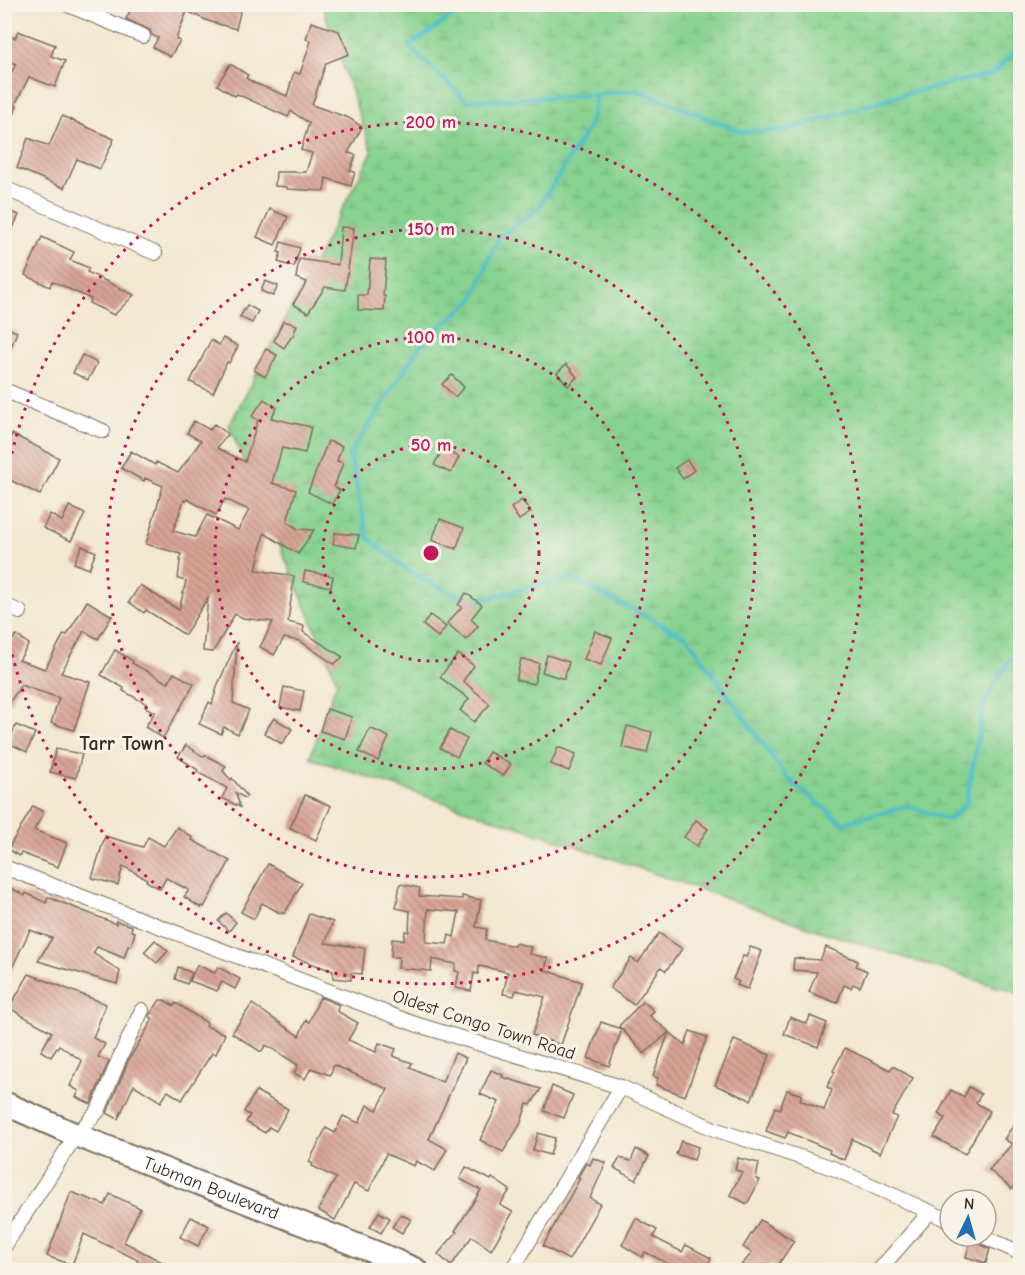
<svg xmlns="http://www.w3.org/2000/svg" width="1025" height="1275" font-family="'Comic Neue',sans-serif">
<defs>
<pattern id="wetland-marsh" width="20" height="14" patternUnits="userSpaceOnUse" patternTransform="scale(1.5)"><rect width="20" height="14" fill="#87d28f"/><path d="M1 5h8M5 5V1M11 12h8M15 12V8" fill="none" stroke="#75b47b"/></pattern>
<pattern id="building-back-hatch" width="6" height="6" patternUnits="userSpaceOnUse" patternTransform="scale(1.5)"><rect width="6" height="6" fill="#d8a496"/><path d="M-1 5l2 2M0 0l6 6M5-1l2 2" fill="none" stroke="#b0867a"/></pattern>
</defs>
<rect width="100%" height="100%" fill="#f7f3e8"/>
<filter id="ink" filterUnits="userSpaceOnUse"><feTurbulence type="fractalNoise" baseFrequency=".0167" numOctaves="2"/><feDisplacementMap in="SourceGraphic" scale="12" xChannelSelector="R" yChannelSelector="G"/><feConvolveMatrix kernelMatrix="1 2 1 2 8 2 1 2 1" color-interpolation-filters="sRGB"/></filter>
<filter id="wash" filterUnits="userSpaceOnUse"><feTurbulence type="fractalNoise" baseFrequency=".008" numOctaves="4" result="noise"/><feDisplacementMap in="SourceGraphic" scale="24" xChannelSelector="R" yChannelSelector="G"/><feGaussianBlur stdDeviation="1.35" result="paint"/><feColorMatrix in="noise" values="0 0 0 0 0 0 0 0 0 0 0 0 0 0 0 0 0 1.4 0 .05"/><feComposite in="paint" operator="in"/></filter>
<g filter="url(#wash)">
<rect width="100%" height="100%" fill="#f3e8d1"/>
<path fill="url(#wetland-marsh)" stroke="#617e56" stroke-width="1.5" d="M322 5H1020V994L817 930 567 843 310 758 337 681 229 426 372 152Z"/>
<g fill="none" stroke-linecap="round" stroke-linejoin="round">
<g stroke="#51bfc8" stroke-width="4.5">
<path d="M470 4 409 46 467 101 597 95 637 90 742 132 788 130 893 97 992 74 1020 48"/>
<path d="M597 95 590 125 538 208 498 238 473 300 424 340 350 454 367 537 411 573 471 602 570 578 687 637 787 778 843 823 909 806 949 820 966 804 984 704 1009 660H1020"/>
</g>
</g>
<g id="blocks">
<g fill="url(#building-back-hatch)" fill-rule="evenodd">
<path d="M134 4H242L236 29 208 21 187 11 176 39 180 41 170 57 153 47 158 38 152 35 150 30 126 19Z"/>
<path d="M311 22 339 31 349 54 326 63 312 105 349 118 362 127 348 153 356 155 350 171 355 172 351 186 326 178 324 191 287 189V187L275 186 276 172H306L312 153 301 150 309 123 291 111 288 117 237 94 235 96 217 85 230 64 248 75 246 78 254 83 287 96 294 72 300 74 311 41 306 39Z"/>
<path d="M18 31 55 45 51 56 65 61 55 87 29 77 15 105 17 106 5 137 4 86 16 64 4 60V34L15 38Z"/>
<path d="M62 116 114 139 100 169 77 159 64 188 17 168 28 138 49 146Z"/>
<path d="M4 209 19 215 4 247Z"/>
<path d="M270 209 288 217 275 245 257 237Z"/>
<path d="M341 227 354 228 345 290 325 287 308 313 293 304 307 282 296 278 299 259 338 265Z"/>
<path d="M42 237 74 252 70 260 89 268 87 272 134 295 114 315 89 303 91 299 52 281 50 287 25 275Z"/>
<path d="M281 242 300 248 294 267 278 262 281 253 278 252Z"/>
<path d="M370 259 386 260 383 296H385L384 311 358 310V295H367Z"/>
<path d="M265 281 278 286 273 296 261 291Z"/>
<path d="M247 305 258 311 252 323 240 317Z"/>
<path d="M283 321 297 325 293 336H292L284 348 274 341Z"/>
<path d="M4 327 17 332 5 362H4Z"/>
<path d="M223 338 238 346 229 363 227 362 213 393 190 382 211 340 219 345Z"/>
<path d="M266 349 277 355 265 377 254 370Z"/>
<path d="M82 355 97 363 88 380 73 373Z"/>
<path d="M566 364 577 377 568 386 557 373Z"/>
<path d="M452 375 464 387 455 397 442 384Z"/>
<path d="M264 399 277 408 271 418 311 427 305 453 282 448 272 483 296 490 287 522 298 529 314 530 298 554 264 533 256 570 294 576 288 622 304 626 303 632 343 657 334 664 300 641 284 638 274 655 260 647 273 622 243 618 235 614 213 652 203 651 208 597 185 635 146 610 144 613 129 602 140 585 179 610 186 581 178 579 181 554 146 544 163 486 145 478 144 481 121 468 131 451 155 465 156 462 178 473 201 441 187 433 194 421 210 430 214 424 228 434 217 448 245 462 258 420 252 416ZM187 499 216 515 225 499 249 510 238 530 207 515 195 537 173 531 184 500 186 501Z"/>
<path d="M12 434 59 458 40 495 4 477V447Z"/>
<path d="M328 441 342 446 337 461 343 463 334 487 340 490 332 504 308 492Z"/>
<path d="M443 449 459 457 451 473 434 465Z"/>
<path d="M687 460 694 470 683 479 675 468Z"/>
<path d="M522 500 531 512 519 520 511 508Z"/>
<path d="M69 506 85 514 71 541 43 528 50 514 62 521Z"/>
<path d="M440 519 464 528 456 549 432 540Z"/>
<path d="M335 533 359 535 356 548 333 544Z"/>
<path d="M82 546 96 552 89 569 74 563Z"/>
<path d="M305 571 333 576 331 587 303 582Z"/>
<path d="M466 593 482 605 471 619 478 626 466 640 447 623 462 607 458 605Z"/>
<path d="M87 601 112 616 98 639 84 631 61 673 90 682 74 730 51 723 59 698 21 685 4 711V652L16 635 29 644 19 660 45 669 64 634 67 635Z"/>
<path d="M430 615 446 627 438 637 423 625Z"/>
<path d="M595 631 612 638 601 665 584 659Z"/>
<path d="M237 642 233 703 249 710 238 734 224 727 221 734 199 724 209 702 212 704 218 684Z"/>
<path d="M115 650 133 661 132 663 168 683 174 673 194 684 163 738 145 727 155 712 145 707 147 704 123 691 124 688 101 675Z"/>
<path d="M458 654 474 666 463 681 490 704 474 722 460 710 469 699 440 677Z"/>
<path d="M547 655 569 662 564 679 542 672Z"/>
<path d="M521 659 539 663 534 684 516 680Z"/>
<path d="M284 687 304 691 300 711 280 707Z"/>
<path d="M327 709 352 717 345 739 320 731Z"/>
<path d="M274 718 292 729 282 744 264 733Z"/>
<path d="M16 725 35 733 27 752 8 743Z"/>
<path d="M627 726 652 732 647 753 622 747Z"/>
<path d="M370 728 389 737 378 761 359 752Z"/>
<path d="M450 730 467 739 457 757 440 748Z"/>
<path d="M186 745 204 757 205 755 226 766 223 771 231 780 232 778 247 796 245 798 236 793 240 807 222 798 227 788 197 772 198 770 178 757Z"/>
<path d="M558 747 576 754 569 771 551 764Z"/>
<path d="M56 749 82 754 76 778 50 772Z"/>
<path d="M489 752 511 764 503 776 482 763Z"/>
<path d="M305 795 331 806 316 840 290 828Z"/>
<path d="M33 806 44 812 34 830 67 843 58 867 21 853 19 856 8 849Z"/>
<path d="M696 820 708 829 697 846 684 837Z"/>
<path d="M177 827 193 838 192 840 230 861 204 907 202 906 201 908 184 897 189 890 166 878 160 889 146 881 147 879 123 866 118 885 92 878 105 836 143 847 148 837 164 846Z"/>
<path d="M268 864 302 883 285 913H280L262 903 254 919 241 912Z"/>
<path d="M4 884 25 896 26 893 46 903 48 897 116 924V921L132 926 131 931 135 932 131 946H128L124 958 97 947 93 953 120 971 117 984 38 961 52 938 30 930 4 985Z"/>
<path d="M400 884 420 888 419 896 462 899V896L481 900 476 927 487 929 485 940 514 946 515 943 531 947 529 954 548 958 545 970 582 982 561 1045 532 1035 545 997 516 990 514 996 503 994 508 972 479 966 478 974 474 973 471 991 456 988 459 972 455 971 456 964 432 959 431 971 398 968 399 957H391L392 939 404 940 405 931 409 932 410 911 396 908ZM428 909 459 912 454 937 449 935 447 944 426 942Z"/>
<path d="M226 913 236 922 229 931 218 921Z"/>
<path d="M309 914 333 922 325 943 365 948 362 974 351 973V980L333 978V971L293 957Z"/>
<path d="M659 933 682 949 666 971 661 967 634 1005 610 988 631 958 638 963Z"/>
<path d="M155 940 168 951 157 963 144 952Z"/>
<path d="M750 947 762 951 748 989 737 985 739 982 733 979 743 956 746 957Z"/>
<path d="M826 947 858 961 856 966 867 971 860 987 853 984 851 988 844 985 837 1003 809 992 817 972 793 970 794 958 820 960Z"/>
<path d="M197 965 215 973 218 967 240 979 235 989 222 982 217 991 190 981Z"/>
<path d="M178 967 192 973 187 984 175 979Z"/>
<path d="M29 974 106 1004 93 1038 105 1044 98 1057 109 1061 91 1104 76 1097 79 1091 70 1086 82 1061 59 1045 51 1057 41 1051 52 1032 9 1008Z"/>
<path d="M320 997 339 1005 337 1011 358 1023 348 1040 376 1052 379 1043 396 1049 393 1056 412 1063 410 1067 442 1082 455 1053 466 1058 429 1139 447 1149 435 1171 416 1161 414 1166 386 1154 369 1191 354 1184 335 1220 318 1210 336 1178 312 1166 313 1164 309 1162 326 1128 335 1133 343 1116 359 1123 367 1105 377 1110 388 1089 334 1065 330 1075 311 1068 305 1079 294 1073 298 1065 276 1051 266 1045 261 1052 232 1033 252 1004 299 1036 306 1020 309 1022Z"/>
<path d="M160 1000H164L174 1006 176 1003 207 1023 206 1026 225 1034 216 1054 212 1053 182 1100 168 1091 161 1102 134 1085 118 1119 107 1113 128 1061 153 1019 149 1016Z"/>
<path d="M643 1001 654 1011 650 1016 669 1032 644 1054 622 1029 609 1066 588 1058 601 1022 621 1029 619 1026Z"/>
<path d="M810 1016 827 1023 818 1047 784 1034 790 1017 807 1024Z"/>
<path d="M690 1031 707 1037 685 1096 656 1085 658 1078 653 1076 669 1032 685 1045Z"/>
<path d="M734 1040 770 1055 751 1100 715 1085Z"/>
<path d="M845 1048 890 1070 893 1066 913 1078 892 1115 897 1117 880 1153 852 1139 844 1160 829 1153 830 1150 788 1132 785 1138 766 1131 775 1107 780 1109 787 1090 802 1095 800 1100 824 1110 832 1090 827 1087 835 1072 833 1071Z"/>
<path d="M491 1070 503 1075 502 1077 541 1089 531 1105 527 1104 520 1125 503 1152 480 1140 499 1102 480 1094Z"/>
<path d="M552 1086 573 1095 564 1118 544 1111Z"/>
<path d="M969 1087 981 1094 976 1103 990 1111 965 1154 934 1137 945 1118 938 1114 951 1090 964 1097Z"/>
<path d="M256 1091 288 1109 276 1131 269 1127 265 1133 246 1122 250 1115 244 1112Z"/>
<path d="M1020 1116V1191L1014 1187 1012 1189 989 1170 1012 1144 1004 1139Z"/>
<path d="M538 1133 555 1138 550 1155 533 1150Z"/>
<path d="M681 1141 698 1147 694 1160 676 1154Z"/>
<path d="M636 1149 649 1156 636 1180 614 1168 620 1158 631 1161Z"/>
<path d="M593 1158 606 1163 590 1198 600 1204 569 1260 543 1246 580 1178 578 1177 586 1163 590 1165Z"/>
<path d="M738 1158 759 1163 756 1179 760 1180 747 1204 730 1195 742 1172 735 1170Z"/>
<path d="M466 1167 491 1180 492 1178 510 1190 500 1205 513 1212 491 1250 472 1236 451 1266 438 1254 457 1232 455 1231 481 1190 460 1179Z"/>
<path d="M71 1192 105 1205 110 1194 140 1208 124 1242 177 1270H141L134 1267 138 1260 84 1234 72 1265 47 1256Z"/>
<path d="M379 1212 390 1218 381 1233 370 1227Z"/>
<path d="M401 1214 411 1220 402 1233 392 1227Z"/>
<path d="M191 1217 209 1226 198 1246 180 1237Z"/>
<path d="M636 1218 657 1230 653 1237 682 1252 686 1245 711 1258 705 1270H673L675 1267 645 1252 642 1257 622 1245Z"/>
<path d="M760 1220 794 1241 776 1268 770 1264 765 1270H737L752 1253 743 1247Z"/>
<path d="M972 1236H974L979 1244 990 1249 986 1263 966 1257Z"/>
</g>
</g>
</g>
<g filter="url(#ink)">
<use href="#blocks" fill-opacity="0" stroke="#7b6c5d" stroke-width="1.5"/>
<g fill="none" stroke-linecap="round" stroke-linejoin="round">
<g stroke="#7b6c5d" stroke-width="16">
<g id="minor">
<path d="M66 4 143 36"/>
<path d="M4 188 155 253"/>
<path d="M4 390 103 431"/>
<path d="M4 605 20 612"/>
<path d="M4 867 415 1024 621 1087 714 1129 833 1168 950 1221"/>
<path d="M983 1236 1020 1253"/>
<path d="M4 1247 76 1135 98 1111 120 1057 142 1010"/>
<path d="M512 1270 621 1087"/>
<path d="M879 1270 930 1212"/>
</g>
</g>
<g stroke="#7b6c5d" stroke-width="26">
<g id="trunk">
<path id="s1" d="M4 1103 76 1135 382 1255 416 1270"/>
</g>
</g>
<use href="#minor" stroke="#fff" stroke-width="14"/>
<use href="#trunk" stroke="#fff" stroke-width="22"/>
</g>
</g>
<g fill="none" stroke="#c2185b" stroke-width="3" stroke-dasharray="3 6">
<circle cx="431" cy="553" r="108"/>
<circle cx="431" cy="553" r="216"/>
<circle cx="431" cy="553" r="324"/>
<path d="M5 489A431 431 0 1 1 5 617"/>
</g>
<g text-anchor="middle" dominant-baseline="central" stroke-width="6" stroke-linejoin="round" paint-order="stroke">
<g font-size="18" fill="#3b2a1e" stroke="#f7f3e8">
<text transform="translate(484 1025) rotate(18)">Oldest Congo Town Road</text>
<text stroke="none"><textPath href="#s1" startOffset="224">Tubman Boulevard</textPath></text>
</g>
<g font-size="20" font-weight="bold" fill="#3b2a1e" stroke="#f7f3e8">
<text x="122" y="743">Tarr Town</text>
</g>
</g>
<circle cx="431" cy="553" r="9" fill="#c2185b" stroke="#f7f3e8" stroke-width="3"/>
<g font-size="18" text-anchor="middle" font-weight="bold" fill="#c2185b" stroke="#f7f3e8" stroke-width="6" stroke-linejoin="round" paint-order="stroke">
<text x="431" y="128">200 m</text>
<text x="431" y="235">150 m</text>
<text x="431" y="343">100 m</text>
<text x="431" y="451">50 m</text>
</g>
<rect width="1025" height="1275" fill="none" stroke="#f7f3e8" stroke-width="24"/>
<g transform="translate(968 1218) rotate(5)"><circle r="28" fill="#f7f3e8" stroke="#aca397" stroke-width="1.5"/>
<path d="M0-4.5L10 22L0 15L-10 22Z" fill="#1f6fb2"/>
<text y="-9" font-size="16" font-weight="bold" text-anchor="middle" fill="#3b2a1e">N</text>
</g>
</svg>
